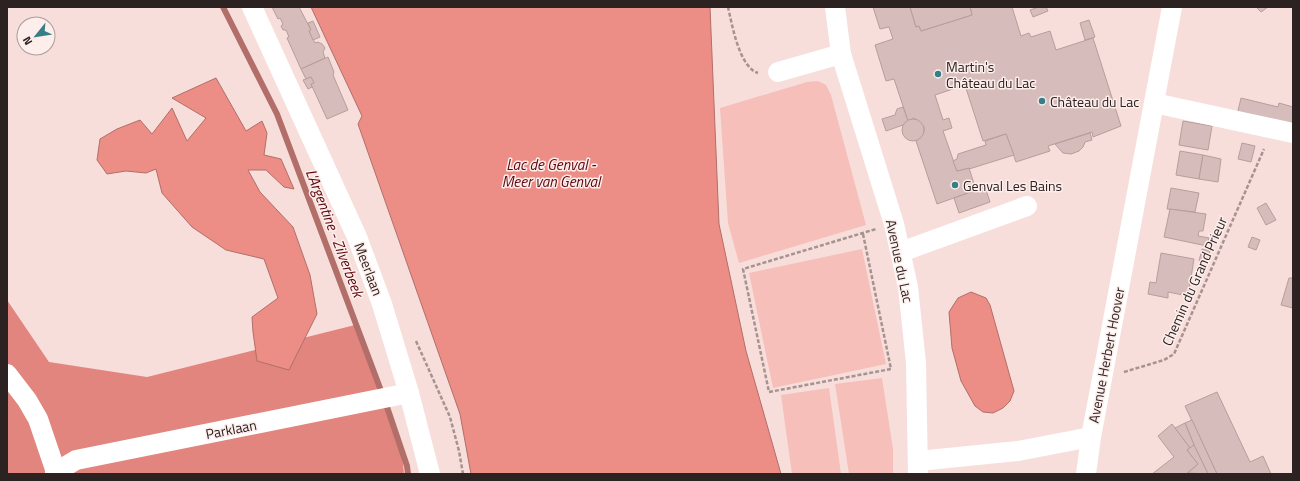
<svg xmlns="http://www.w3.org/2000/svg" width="1300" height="481" font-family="'Titillium Web',sans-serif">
<rect width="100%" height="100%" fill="#f7dedb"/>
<g fill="#f6bfb9">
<path d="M818 81 826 85 831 95 866 225 739 263 728 223 720 108 807 82Z"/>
<path d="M862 249 886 364 773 388 749 273Z"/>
<path d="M882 378 893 449V474H849L835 384Z"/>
<path d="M829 388 841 474H792L781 395Z"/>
</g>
<path fill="#e2857e" d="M7 300 49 362 147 377 355 325 401 445 404 474H7Z"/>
<g fill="#ec8e86" stroke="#b26e68">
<path d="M311 7H710L719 224 746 351 781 474H471L460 414 358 124 362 116Z"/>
<path d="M216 78 246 131 262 121 267 133 264 155 281 159 294 189 284 187 266 170H248L260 192 293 227 310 275 317 314 289 370 257 361 253 332 252 317 278 298 264 259 226 250 192 227 162 193 156 169 146 173 126 171 107 174 97 160 100 139 117 129 140 120 152 134 172 108 187 141 206 118 172 98Z"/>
<path d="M971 292 986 298 990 305 1014 391 1010 401 1003 408 993 413 983 412 975 406 961 381 952 348 949 312 958 298Z"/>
</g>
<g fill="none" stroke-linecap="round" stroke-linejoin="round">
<path stroke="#b26e68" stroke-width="6" d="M223 7 277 114 386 404 407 466 408 474"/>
</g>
<g fill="#d6bdbb" stroke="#b69e9b">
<path d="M272 7H299L311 30 309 31 315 43 318 42 322 44 325 48 323 52 325 58 301 69 287 38 289 37 286 30H283L281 26 283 24 280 18 278 19Z"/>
<path d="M873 7H910L916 27 919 26 921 31 972 15 970 7H1012L1021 36 1029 33 1031 37 1050 31 1056 50 1093 38 1121 126 1093 137 1092 132 1048 146 1050 151 1016 162 1006 134 983 141 965 85 935 95 943 120 949 118 952 128 943 131 957 171 969 168 976 190 937 204 916 141 921 137 924 132V127L920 122 914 118 908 121 894 79 886 81 875 45 893 39 889 27 880 29Z"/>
<path d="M910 7H970L972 15 921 31 919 26 916 27Z"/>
<path d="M1039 7H1046L1048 11 1033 17 1030 10Z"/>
<path d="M1256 7H1268L1261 12Z"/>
<path d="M1089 20 1095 37 1085 40 1080 23Z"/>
<path d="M313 21 320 37 313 40 309 31 311 30 308 23Z"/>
<path d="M328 57 334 72 333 75 348 110 327 119 311 84 314 83 311 77 306 79 301 69Z"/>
<path d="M311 77 314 83 311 84 312 87 308 89 303 80Z"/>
<path d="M1241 98 1278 107 1279 103 1293 107V126L1237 115Z"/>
<path d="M903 107 908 121 903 125 886 131 882 119 895 115 897 109Z"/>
<circle cx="913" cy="130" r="11"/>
<path d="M1183 121 1212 126 1208 150 1179 145Z"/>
<path d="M1090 133 1092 140 1085 142 1083 147 1079 151 1071 154 1063 153 1055 144Z"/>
<path d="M1006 134 1014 155 969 169V168L957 171 953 161 957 159 958 154 986 145 985 141Z"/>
<path d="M1242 143 1255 146 1251 162 1238 159Z"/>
<path d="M1180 151 1203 155 1199 179 1176 175Z"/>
<path d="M1203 155 1221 159 1218 182 1199 179Z"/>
<path d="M985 187 990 202 959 213 954 198Z"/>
<path d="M1171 188 1199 193 1195 212 1167 209Z"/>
<path d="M1266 203 1276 220 1266 225 1257 208Z"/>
<path d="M1170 209 1206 214 1203 231H1199L1198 236 1209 238 1207 246 1164 237Z"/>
<path d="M1252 237 1260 240 1256 250 1248 247Z"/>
<path d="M1202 249 1210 251 1207 263 1199 261Z"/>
<path d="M1161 253 1194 259 1188 296 1168 292V298L1148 294 1150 282 1156 283Z"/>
<path d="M1289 278H1293V308L1281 305Z"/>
<path d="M1217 392 1250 462 1263 456 1271 474H1217L1185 406Z"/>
<path d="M1192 420 1217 474H1208L1194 445 1185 423Z"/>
<path d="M1185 423 1194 445 1190 448 1175 428Z"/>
<path d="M1172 424 1190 448 1187 450 1198 464 1186 474H1152L1174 457 1158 436Z"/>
<path d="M1194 445 1208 474 1188 473 1198 464 1187 450Z"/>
</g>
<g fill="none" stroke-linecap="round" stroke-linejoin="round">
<g stroke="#a69391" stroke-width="2.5" stroke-dasharray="4 2" stroke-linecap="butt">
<path d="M728 7C732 24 739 67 758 73"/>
<path d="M863 234 891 369 769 392 743 269 876 229"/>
<path d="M416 341 450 417 459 451 463 474"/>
<path d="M1124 372 1164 360 1174 354 1264 149"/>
</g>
<g stroke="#fff" stroke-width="20">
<path d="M252 7 357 237 382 304 409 393 430 474"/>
<path d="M835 7 841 54 894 224 908 287 916 363 918 474"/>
<path d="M778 72 841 54"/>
<path d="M1154 103 1293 133"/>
<path d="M901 252 1027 206"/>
<path d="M7 374 27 400 38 419 56 472"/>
<path d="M918 461 1018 451 1091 437"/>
<path d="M55 474 56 472 76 460 409 393"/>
<path d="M1086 474 1091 437 1172 7"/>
</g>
</g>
<g fill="#377f87" stroke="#fdeeec" stroke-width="1.5">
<circle cx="938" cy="74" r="4"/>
<circle cx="1042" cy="101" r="4"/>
<circle cx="955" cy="185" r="4"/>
</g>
<g text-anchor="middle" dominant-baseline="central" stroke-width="3" stroke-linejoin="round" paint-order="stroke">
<g font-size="14" fill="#2c2221" stroke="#fdeeec" text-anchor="start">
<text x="946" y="66">Martin's<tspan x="946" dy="16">Château du Lac</tspan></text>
<text x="1050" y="101">Château du Lac</text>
<text x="963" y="185">Genval Les Bains</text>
</g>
<g font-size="14" fill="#2c2221" stroke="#fdeeec">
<text transform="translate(900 261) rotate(78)">Avenue du Lac</text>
<text transform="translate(369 269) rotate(69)">Meerlaan</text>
<text transform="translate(1194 281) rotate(-66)">Chemin du Grand Prieur</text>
<text transform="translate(1106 355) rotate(-79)">Avenue Herbert Hoover</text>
<text transform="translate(231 429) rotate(-11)">Parklaan</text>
</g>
<g font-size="15" font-style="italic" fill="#5b040b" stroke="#fdeeec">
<text x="551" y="164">Lac de Genval -<tspan x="551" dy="17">Meer van Genval</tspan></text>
<text transform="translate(335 233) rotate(69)">L'Argentine - Zilverbeek</text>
</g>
</g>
<rect width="1300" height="481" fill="none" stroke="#2c2221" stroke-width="16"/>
<g transform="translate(36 36) rotate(240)"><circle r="19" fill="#fdeeec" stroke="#a99c9b"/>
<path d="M0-3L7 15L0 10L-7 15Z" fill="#377f87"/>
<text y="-6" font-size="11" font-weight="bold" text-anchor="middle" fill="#2c2221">N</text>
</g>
</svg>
